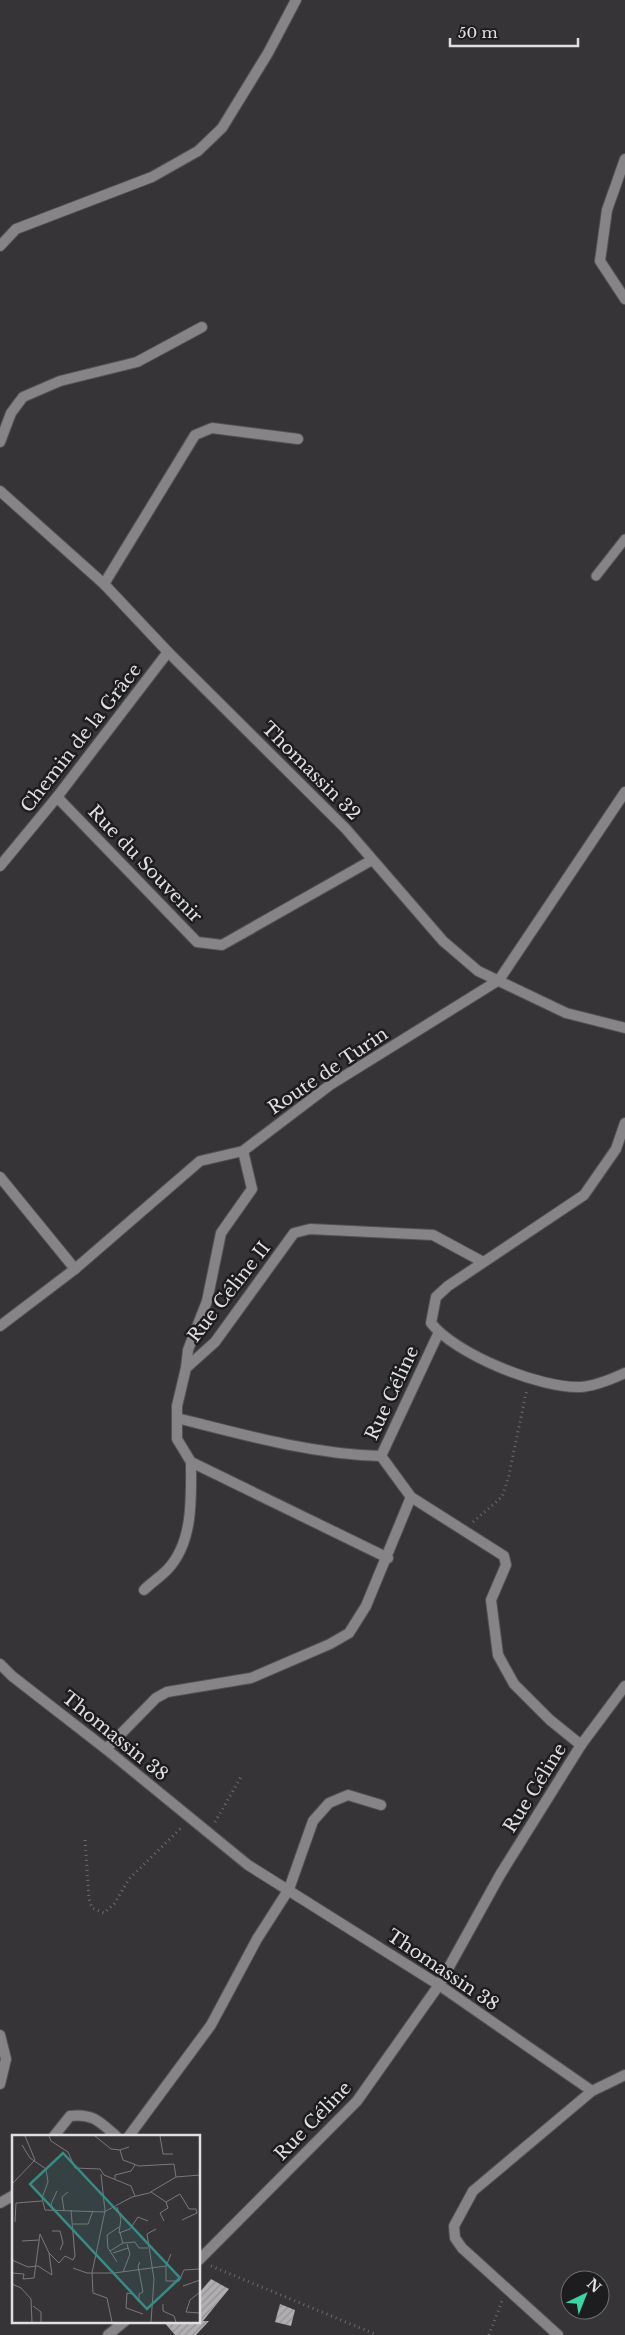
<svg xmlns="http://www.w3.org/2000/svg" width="625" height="2335" font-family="'Libre Baskerville',serif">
<defs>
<pattern id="building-hatch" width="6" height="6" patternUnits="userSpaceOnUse" patternTransform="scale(1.25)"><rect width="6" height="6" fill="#b1aeb2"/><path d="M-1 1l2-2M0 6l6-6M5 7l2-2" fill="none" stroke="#969396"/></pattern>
</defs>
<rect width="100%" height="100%" fill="#363437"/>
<g fill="url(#building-hatch)">
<path d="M211 2279 229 2289 203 2321H209L196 2335H175L163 2321H199V2293Z"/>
<path d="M280 2304 295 2310 291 2326 275 2322Z"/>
</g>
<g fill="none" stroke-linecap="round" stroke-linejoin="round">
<g stroke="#545255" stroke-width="11">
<path id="lane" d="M596 576 625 539"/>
</g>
<g stroke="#545255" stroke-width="12">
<g id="street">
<path d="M625 159 607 210 600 261 625 299"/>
<path d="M0 246 16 229 152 177 198 151 222 128 268 53 296 0"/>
<path d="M0 442 11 413 23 397 60 381 137 362 202 327"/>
<path d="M0 491 104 584 168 652 346 829 443 941 478 971 566 1013 625 1028"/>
<path d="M104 584 195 435 212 428 298 439"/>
<path d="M57 797 197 942 222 945 372 860"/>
<path d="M0 866 57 797 168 652"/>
<path d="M625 1123 616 1149 584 1195 448 1286 436 1297 431 1323C455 1354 541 1389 581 1387 595 1386 612 1379 625 1373"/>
<path d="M0 1177 75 1269"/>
<path d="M0 1326 75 1269 200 1161 243 1151 330 1085 499 980 625 792"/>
<path d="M439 1332 381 1456 411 1497 504 1556 506 1565 491 1600 498 1655 514 1684 550 1720 581 1745"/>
<path d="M186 1368 188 1350 207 1301 221 1233 252 1189 243 1151"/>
<path d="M177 1418C244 1435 312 1454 381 1456"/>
<path d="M388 1558 191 1462 177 1439V1406L186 1368 215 1342 294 1233 310 1229 433 1235 483 1262"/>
<path d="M144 1590C151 1583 160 1577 167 1570 194 1542 191 1497 191 1462"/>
<path d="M0 1664 12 1676 106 1749 248 1865 439 1985 592 2091"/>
<path d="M106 1749 156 1698 167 1692 251 1678 330 1644 349 1633 366 1606 411 1497"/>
<path d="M0 2035 6 2059 0 2084"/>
<path d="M54 2136 70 2116C93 2113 100 2122 116 2136"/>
<path d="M129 2136 211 2025 257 1939 289 1889 313 1821 329 1803 348 1795 381 1805"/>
<path d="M0 2203 14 2195"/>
<path d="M199 2260 357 2101 439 1985 500 1875 581 1745 625 1686"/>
<path d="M108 2335 125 2321"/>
<path d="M558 2335 462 2248 455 2238 454 2226 473 2191 592 2091 625 2075"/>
</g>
</g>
<g stroke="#6d6b6e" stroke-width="3" stroke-dasharray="1 4" stroke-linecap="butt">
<path d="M473 1522 502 1497 508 1479 527 1389"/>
<path d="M215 1822 241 1777"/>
<path d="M85 1840 89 1899 92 1908 104 1913 114 1904 129 1879 181 1828"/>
<path d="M211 2266 377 2335"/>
<path d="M489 2335 502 2301"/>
</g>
<use href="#lane" stroke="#878488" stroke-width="9"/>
<use href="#street" stroke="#878488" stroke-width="10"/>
</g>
<g text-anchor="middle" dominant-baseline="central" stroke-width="5" stroke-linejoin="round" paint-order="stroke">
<g font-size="18" fill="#e0dee0" stroke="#1d1c1e">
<text transform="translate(81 738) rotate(-52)">Chemin de la Grâce</text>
<text transform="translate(311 771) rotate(45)">Thomassin 32</text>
<text transform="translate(145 864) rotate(46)">Rue du Souvenir</text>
<text transform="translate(328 1071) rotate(-34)">Route de Turin</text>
<text transform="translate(229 1292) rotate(-52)">Rue Céline II</text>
<text transform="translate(392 1393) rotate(-65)">Rue Céline</text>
<text transform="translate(115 1736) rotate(39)">Thomassin 38</text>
<text transform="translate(535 1788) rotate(-58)">Rue Céline</text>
<text transform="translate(443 1970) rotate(34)">Thomassin 38</text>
<text transform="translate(313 2121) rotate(-46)">Rue Céline</text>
</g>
</g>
<g transform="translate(12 2135)">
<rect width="188" height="188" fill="#363437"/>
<path fill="none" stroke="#7a787b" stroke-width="1" d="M37 1 39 6 56 17 63 33 88 34 92 40 119 51 123 61M83 1 99 14 108 15M148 1 151 19H161M10 10 18 23 34 34 36 47 30 63 33 75 92 77 120 62 137 58 164 42 188 40M117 12 108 15 111 25 127 31 162 29 164 42M89 39 93 76 80 138 81 158 95 163 100 187M103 44V40L119 36 123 30M0 49 23 25 13 1M139 57 154 67 156 73 148 78 152 86M154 67 168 59 177 74H184L185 78 170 85M105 72 109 84 107 98 118 94 126 82 136 86M41 75 39 69 45 56M52 75 50 62 56 57M3 87 4 68 30 66M61 89H76L81 76M40 96H48L51 108 48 115M108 98 111 108 123 107 127 113H136M28 99 37 118M10 106 27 105M98 116 111 108M101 118 116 113M159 119 154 131V146H167L172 135 188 134M0 125 16 132 26 131 40 140M105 127 96 113 95 100 107 92M128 127 126 131 131 157 127 159V167L121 159 115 158 114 173 131 179M61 133 75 138H102L154 131M111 137 118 119 115 109M0 138 12 139 11 144 22 143 28 99M40 140 37 118 47 128 53 121 61 125 63 121 59 75M0 149 9 153 19 164 20 187M171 151 188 145M188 157 178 165 174 177 188 178M151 169V176L162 181 164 187M21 171 29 177V187M139 187 142 144 135 99 144 94"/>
<path fill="#398b85" fill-opacity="0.15" stroke="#398b85" stroke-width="2.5" d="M51 18 168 143 135 174 18 49Z"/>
<rect width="188" height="188" fill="none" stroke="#e0dee0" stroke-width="2.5"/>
</g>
<g transform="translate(585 2295) rotate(43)"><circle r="24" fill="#1d1c1e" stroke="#6b6a6c"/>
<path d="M0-4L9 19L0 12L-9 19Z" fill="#3cd4a4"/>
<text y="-8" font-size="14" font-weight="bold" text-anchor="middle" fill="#e0dee0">N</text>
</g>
<path d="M450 38v8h128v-8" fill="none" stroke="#e0dee0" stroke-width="2.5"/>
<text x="458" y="38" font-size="15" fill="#e0dee0" stroke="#1d1c1e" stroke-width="4" paint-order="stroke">50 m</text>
</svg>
